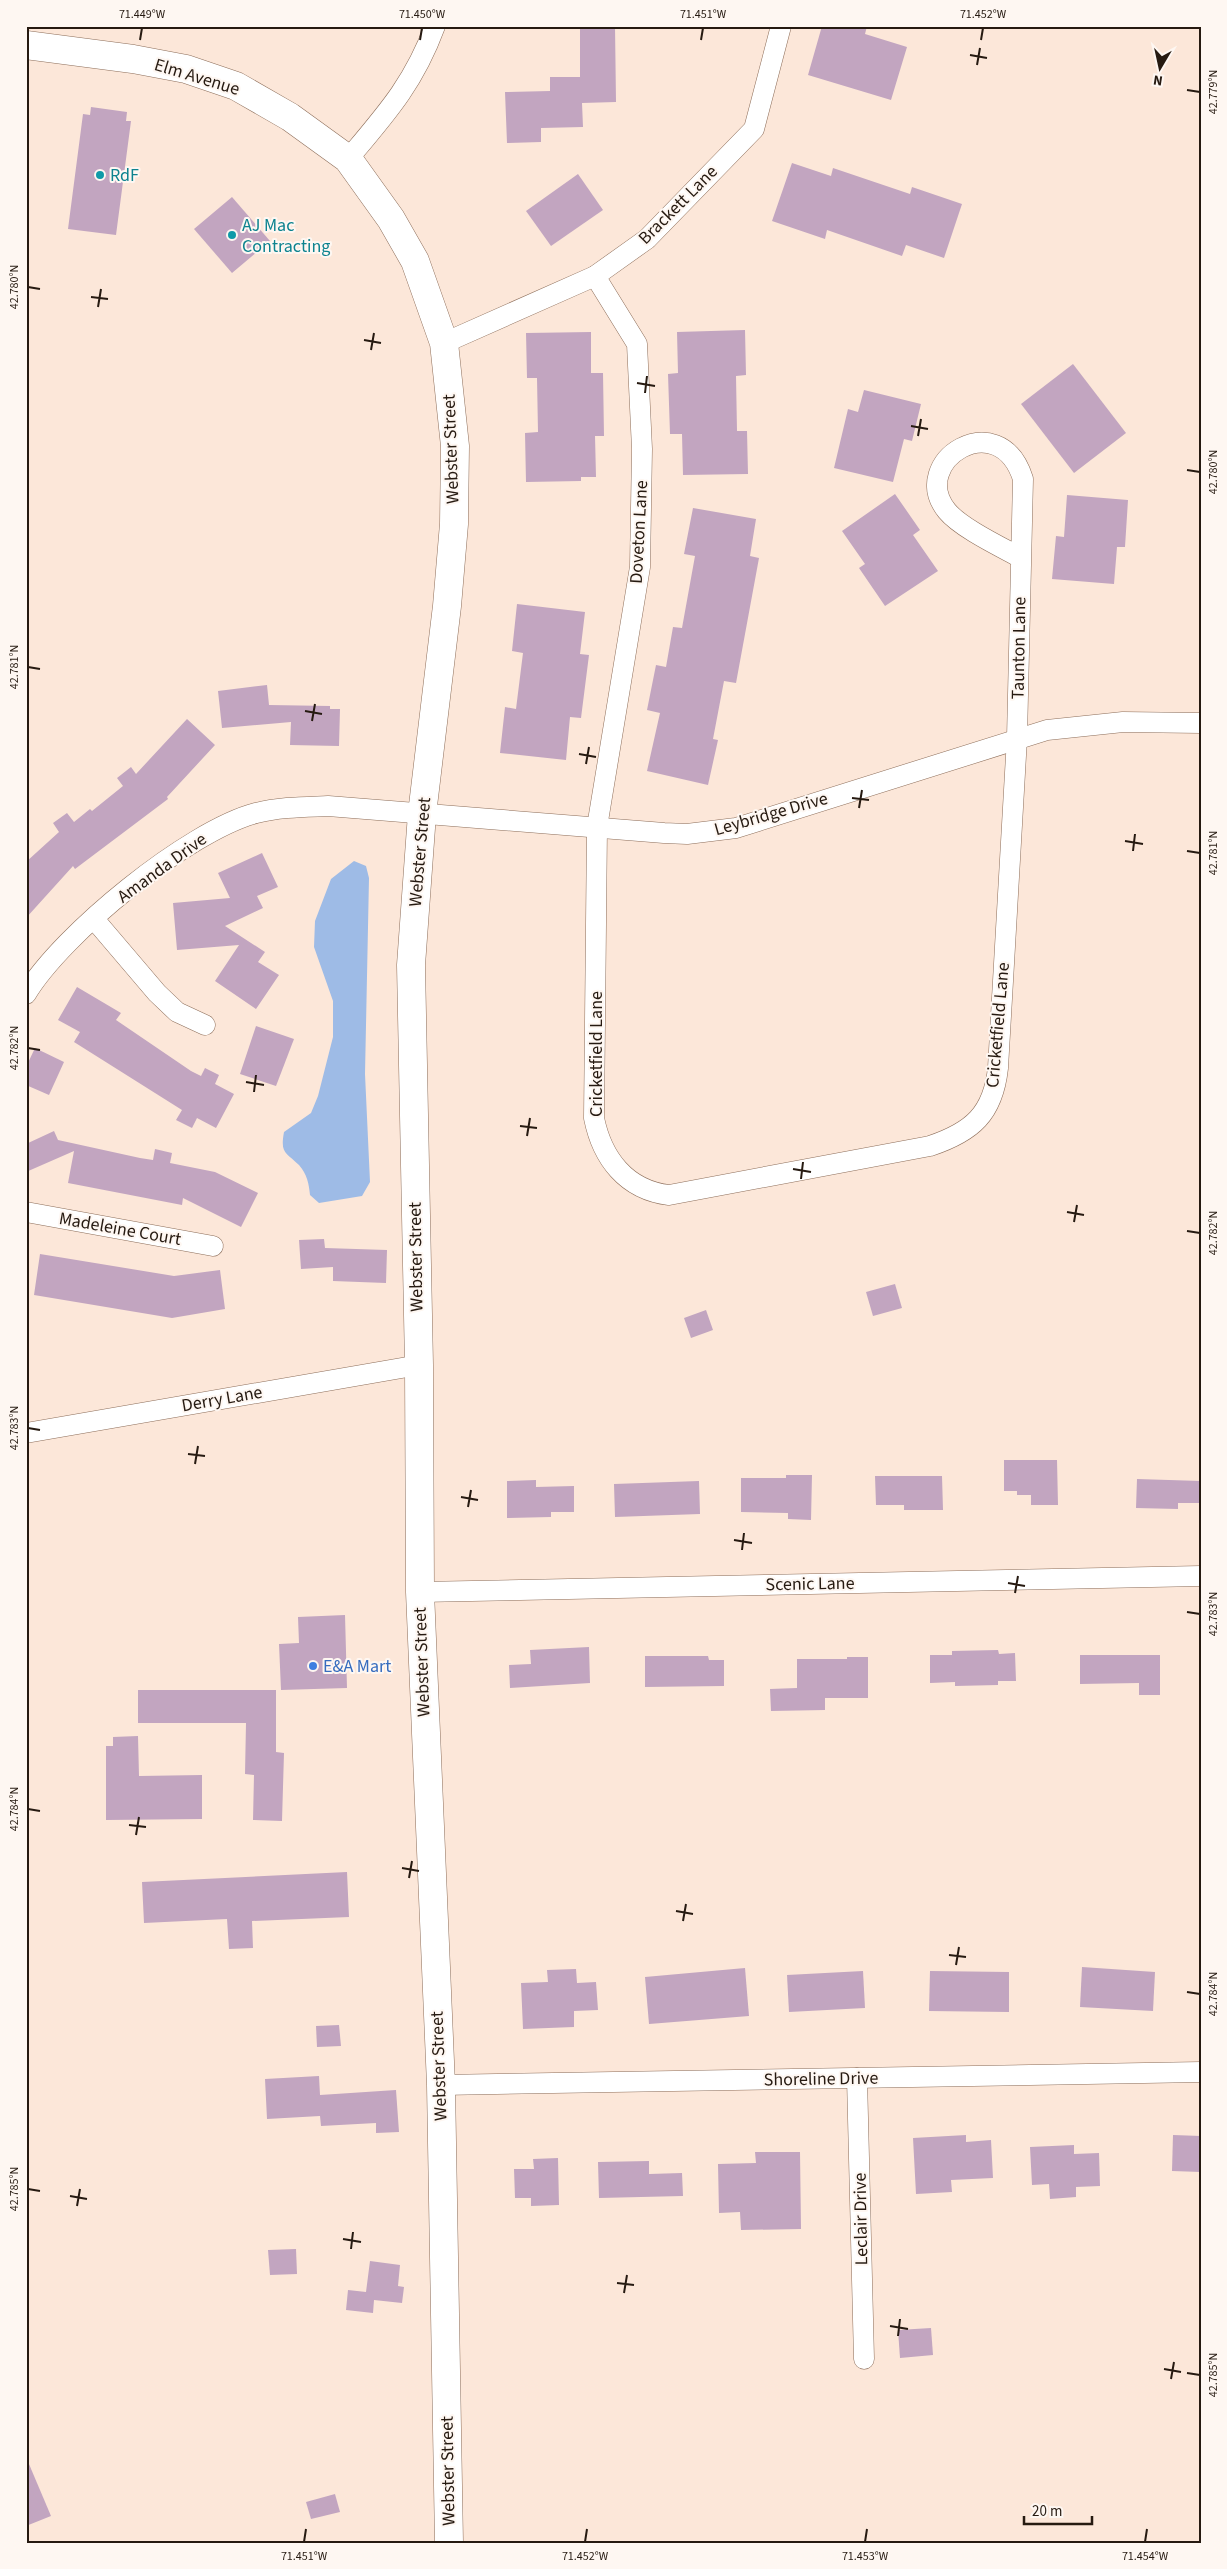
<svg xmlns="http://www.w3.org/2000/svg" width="1227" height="2569" font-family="'Source Sans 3',sans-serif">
<rect width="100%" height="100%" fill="#fce7d9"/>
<path fill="#9ebbe6" d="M354 861 366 866 369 878 365 1074 370 1182 362 1196 319 1203 310 1195C309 1184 307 1174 299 1165 286 1152 280 1154 284 1132L311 1113 318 1096 333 1037V1001L314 947 315 921 331 879Z"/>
<g fill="#c2a5c0">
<path d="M580 26H615L616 102 582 103 583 127 541 128V142L507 143 505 92 550 91V77H580Z"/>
<path d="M822 26H867L865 34 907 47 891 100 808 75Z"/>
<path d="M91 107 127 112 126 121H131L116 235 68 229 83 114 90 115Z"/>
<path d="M792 163 831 176 833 168 910 194 912 187 962 204 944 258 906 245 902 256 827 230 825 239 772 221Z"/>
<path d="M578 174 603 210 551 246 526 211Z"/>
<path d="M232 197 270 241 232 273 194 229Z"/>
<path d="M745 330 746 375 736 376 737 431H747L748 474 683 475 682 434H670L668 374 678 373 677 332Z"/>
<path d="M591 332V373H603L604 436H595L596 477H581V481L526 482 525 433 538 432 537 378H527L526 333Z"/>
<path d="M1073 364 1126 433 1074 473 1021 404Z"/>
<path d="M864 390 921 404 912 441 904 439 893 482 834 468 848 409 858 412Z"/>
<path d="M895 494 920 530 913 535 938 571 885 606 859 568 865 564 842 531Z"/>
<path d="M1067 495 1128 500 1125 547H1117L1114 584 1052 579 1056 536 1064 537Z"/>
<path d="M693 508 756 519 750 556 759 558 736 683 724 681 713 739 718 740 708 785 647 771 660 713 647 710 656 665 666 667 673 627 682 628 695 556 684 554Z"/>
<path d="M517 604 585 612 580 654 589 655 581 718 570 717 566 760 500 753 505 707 516 709 523 653 512 651Z"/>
<path d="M267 685 269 705 330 706V709H340L339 746 290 745 291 722 222 728 218 691Z"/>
<path d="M187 719 215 745 167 797 168 799 75 869 73 866 26 918V862L59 832 53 823 67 813 74 822 90 809 92 811 123 786 117 778 131 767 136 774Z"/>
<path d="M262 853 278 887 257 896 263 908 225 926 265 952 258 962 279 975 256 1009 215 981 239 945 177 950 173 903 230 898 218 873Z"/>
<path d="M77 987 121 1013 116 1020 191 1071 201 1076 205 1068 219 1075 215 1084 234 1094 216 1128 197 1118 192 1128 176 1120 182 1110 74 1042 80 1032 58 1020Z"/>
<path d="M256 1026 294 1039 276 1086 240 1074Z"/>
<path d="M35 1048 64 1062 49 1095 26 1085V1067Z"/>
<path d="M54 1131 58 1140 140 1158 153 1160 155 1149 172 1153 170 1163 215 1172 258 1193 241 1227 183 1198 182 1205 68 1183 74 1151 26 1172V1144Z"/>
<path d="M324 1239 325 1248 387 1250 386 1283 333 1281V1267L301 1269 299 1240Z"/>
<path d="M40 1254 174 1276 220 1270 225 1309 172 1318 34 1295Z"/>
<path d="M895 1284 902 1308 873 1316 866 1292Z"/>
<path d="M706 1310 713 1330 691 1338 684 1318Z"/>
<path d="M1004 1460H1057L1058 1505H1031V1495H1017V1491H1004Z"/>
<path d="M786 1475H812L811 1520 788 1519V1513L741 1512V1478H786Z"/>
<path d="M875 1476H942L943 1510H904V1505H876Z"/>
<path d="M1137 1479 1201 1481V1503H1178V1509L1136 1508Z"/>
<path d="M536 1480V1487L574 1486V1512H551V1517L507 1518V1481Z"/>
<path d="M699 1481 700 1514 615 1517 614 1484Z"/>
<path d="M345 1615 347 1688 281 1690 279 1644 299 1643 298 1617Z"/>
<path d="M589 1647 590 1683 510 1688 509 1665 531 1664 530 1650Z"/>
<path d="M998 1650 999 1654 1015 1653 1016 1681H998V1685L955 1686V1682L930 1683V1655H952V1651Z"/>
<path d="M1080 1655H1160V1695H1139V1683L1080 1684Z"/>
<path d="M645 1656H708L709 1660H724V1686L645 1687Z"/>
<path d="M847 1657H868V1698H825V1710L771 1711 770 1689 797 1688V1659H847Z"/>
<path d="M138 1690H276V1752L284 1753 282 1821 253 1820 254 1775 245 1774 246 1723H138Z"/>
<path d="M138 1736 139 1776 202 1775V1819L106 1820V1746H113V1737Z"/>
<path d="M347 1872 349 1917 252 1921 253 1948 229 1949 227 1919 144 1923 142 1882Z"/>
<path d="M1082 1967 1155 1972 1153 2011 1080 2007Z"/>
<path d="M745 1968 749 2016 649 2024 645 1977Z"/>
<path d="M576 1969 577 1983 596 1982 598 2010 574 2011V2027L523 2029 521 1983 548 1982 547 1970Z"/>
<path d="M863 1971 865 2008 789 2012 787 1975Z"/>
<path d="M930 1971 1009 1972V2012L929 2011Z"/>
<path d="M339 2025 341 2046 317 2047 316 2026Z"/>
<path d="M319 2076 320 2095 396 2090 399 2132 376 2133V2123L321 2126 320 2116 267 2119 265 2079Z"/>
<path d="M966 2135V2142L991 2140 993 2178 951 2180 952 2192 916 2194 913 2138Z"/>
<path d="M1173 2135 1201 2136V2172L1172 2171Z"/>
<path d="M1074 2145V2154L1099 2153 1100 2186 1076 2187V2197L1050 2199 1049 2184 1032 2185 1030 2147Z"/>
<path d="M755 2152H800L801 2229 741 2230 740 2212 719 2213 718 2164 756 2163Z"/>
<path d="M558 2158 559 2205 531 2206V2198H515L514 2169H534L533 2159Z"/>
<path d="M649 2161V2174L682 2173 683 2196 599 2198 598 2162Z"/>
<path d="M296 2249 297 2274 270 2275 268 2250Z"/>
<path d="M370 2261 400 2265 398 2286 404 2287 402 2303 374 2300 373 2313 346 2310 348 2290 366 2292Z"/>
<path d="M931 2328 933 2355 900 2358 898 2330Z"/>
<path d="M26 2457 51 2516 26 2526Z"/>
<path d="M335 2494 340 2512 311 2519 306 2502Z"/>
</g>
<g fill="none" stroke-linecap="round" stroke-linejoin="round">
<g stroke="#8d6e5a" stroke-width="21">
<g id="street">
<path d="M348 159C386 114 414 83 435 26"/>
<path d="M595 276 637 344 642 449 640 567 597 827 594 1118C602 1158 626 1190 669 1195L930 1146C972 1132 993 1114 998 1068L1017 738 1023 479C999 403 907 462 947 511 961 528 1001 547 1021 558"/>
<path d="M444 343 595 276 647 239 754 129 781 26"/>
<path d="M94 919 157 993 177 1012 205 1025"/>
<path d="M26 994C62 934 188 831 256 813 280 807 304 807 328 806L664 833 687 834 736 828 1047 730 1123 722 1201 723"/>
<path d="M26 1212 213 1246"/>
<path d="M26 1433 419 1365"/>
<path d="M420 1592 1201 1576"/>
<path d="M857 2078 864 2359"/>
<path d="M441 2085 1201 2072"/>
</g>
</g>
<g stroke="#8d6e5a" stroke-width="29">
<path id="secondary" d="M26 45 133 59 186 69 236 86 290 117 348 159 391 219 415 261 444 343 455 446 454 524 447 606 422 814 411 965 419 1365 420 1592 441 2085 449 2543"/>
</g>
<use href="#street" stroke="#fff" stroke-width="20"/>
<use href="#secondary" stroke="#fff" stroke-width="28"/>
</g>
<path fill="none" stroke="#261a11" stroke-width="2" d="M140 40 142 28M420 40 422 28M701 40 703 28M981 40 983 28M970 55 987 58M977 65 980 48M1187 90 1200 92M28 287 40 289M91 297 108 299M98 307 101 289M364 340 381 343M371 350 374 333M637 383 655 386M645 393 647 376M911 426 928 429M918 436 921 419M1187 470 1200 472M28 667 40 669M305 711 322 714M312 721 315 704M579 754 596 757M586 764 589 747M852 798 869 800M859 808 862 790M1125 841 1143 844M1133 851 1135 834M1187 851 1200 853M28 1048 40 1050M246 1082 264 1085M254 1092 256 1075M520 1126 537 1128M527 1136 530 1118M793 1169 811 1172M801 1179 803 1162M1067 1212 1084 1215M1074 1222 1077 1205M1187 1231 1200 1233M28 1428 40 1430M188 1454 205 1456M195 1464 198 1446M461 1497 478 1500M468 1507 471 1490M734 1540 752 1543M742 1550 744 1533M1008 1583 1025 1586M1015 1593 1018 1576M1187 1612 1200 1614M28 1809 40 1811M129 1825 146 1827M136 1835 139 1817M402 1868 419 1871M409 1878 412 1861M676 1911 693 1914M683 1921 686 1904M949 1955 966 1957M956 1965 959 1947M1187 1992 1200 1994M28 2189 40 2191M70 2196 87 2199M77 2206 80 2189M343 2239 361 2242M351 2249 353 2232M617 2283 634 2285M624 2293 627 2275M890 2326 908 2329M898 2336 900 2319M1164 2369 1181 2372M1187 2373 1200 2375M1171 2379 1174 2362M304 2542 306 2529M585 2542 587 2529M865 2542 867 2529M1145 2542 1147 2529"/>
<g fill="#0f9aa8" stroke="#fef7f2" stroke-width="2">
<circle cx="100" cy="175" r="5"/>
<circle cx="232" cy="235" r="5"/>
</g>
<circle fill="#3f7fe0" stroke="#fef7f2" stroke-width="2" cx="313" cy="1666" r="5"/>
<g text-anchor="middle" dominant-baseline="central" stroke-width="4" stroke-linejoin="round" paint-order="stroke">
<g font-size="18" fill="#261a11" stroke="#fef7f2">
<text transform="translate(197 77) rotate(17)">Elm Avenue</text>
<text transform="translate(678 205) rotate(-45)">Brackett Lane</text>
<text transform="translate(451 449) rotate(-92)">Webster Street</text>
<text transform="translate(639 532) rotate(-87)">Doveton Lane</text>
<text transform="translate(1019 648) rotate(-89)">Taunton Lane</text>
<text transform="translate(771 814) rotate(-16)">Leybridge Drive</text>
<text transform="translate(420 852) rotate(-85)">Webster Street</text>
<text transform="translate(162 868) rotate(-36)">Amanda Drive</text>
<text transform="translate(998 1025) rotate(-85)">Cricketfield Lane</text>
<text transform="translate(596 1054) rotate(-90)">Cricketfield Lane</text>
<text transform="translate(120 1229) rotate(10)">Madeleine Court</text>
<text transform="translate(416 1257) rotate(-91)">Webster Street</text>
<text transform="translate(222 1399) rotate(-10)">Derry Lane</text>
<text transform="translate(810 1584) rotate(-1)">Scenic Lane</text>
<text transform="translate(422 1662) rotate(-92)">Webster Street</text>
<text transform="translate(439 2066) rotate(-92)">Webster Street</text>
<text transform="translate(821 2079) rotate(-1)">Shoreline Drive</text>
<text transform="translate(861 2219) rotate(-91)">Leclair Drive</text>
<text transform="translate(448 2471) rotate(-91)">Webster Street</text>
</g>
<g font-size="18" fill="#0d838f" stroke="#fef7f2" text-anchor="start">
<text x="110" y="175">RdF</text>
<text x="242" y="225">AJ Mac<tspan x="242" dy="21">Contracting</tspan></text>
</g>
<g font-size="18" fill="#366cbe" stroke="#fef7f2" text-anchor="start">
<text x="323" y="1666">E&amp;A Mart</text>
</g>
</g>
<rect width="1227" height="2569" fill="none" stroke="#fef7f2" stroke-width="55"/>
<g transform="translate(1160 68) rotate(189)" stroke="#fef7f2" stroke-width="4" paint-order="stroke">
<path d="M0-4L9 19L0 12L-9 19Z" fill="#261a11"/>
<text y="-8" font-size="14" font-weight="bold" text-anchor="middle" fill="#261a11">N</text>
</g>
<path d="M1024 2516v8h68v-8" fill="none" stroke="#261a11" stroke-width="2.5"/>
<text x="1032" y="2516" font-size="15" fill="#261a11" stroke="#fef7f2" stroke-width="4" paint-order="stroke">20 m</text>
<rect x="28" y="28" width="1172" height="2514" fill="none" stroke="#261a11" stroke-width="2"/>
<g font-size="12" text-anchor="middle" fill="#261a11">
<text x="142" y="18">71.449°W</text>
<text x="422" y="18">71.450°W</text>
<text x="703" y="18">71.451°W</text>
<text x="983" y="18">71.452°W</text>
<text transform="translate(1213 92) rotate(-90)" y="4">42.779°N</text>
<text transform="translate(14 287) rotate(-90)" y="4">42.780°N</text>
<text transform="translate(1213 472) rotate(-90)" y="4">42.780°N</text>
<text transform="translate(14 667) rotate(-90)" y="4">42.781°N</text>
<text transform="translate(1213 853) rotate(-90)" y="4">42.781°N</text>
<text transform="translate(14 1048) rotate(-90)" y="4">42.782°N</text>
<text transform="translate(1213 1233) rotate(-90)" y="4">42.782°N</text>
<text transform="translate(14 1428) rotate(-90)" y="4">42.783°N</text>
<text transform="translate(1213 1614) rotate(-90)" y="4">42.783°N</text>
<text transform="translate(14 1809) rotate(-90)" y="4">42.784°N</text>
<text transform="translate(1213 1994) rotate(-90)" y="4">42.784°N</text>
<text transform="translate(14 2189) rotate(-90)" y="4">42.785°N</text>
<text transform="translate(1213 2375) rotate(-90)" y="4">42.785°N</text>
<text x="304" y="2560">71.451°W</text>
<text x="585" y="2560">71.452°W</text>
<text x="865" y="2560">71.453°W</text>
<text x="1145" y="2560">71.454°W</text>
</g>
</svg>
